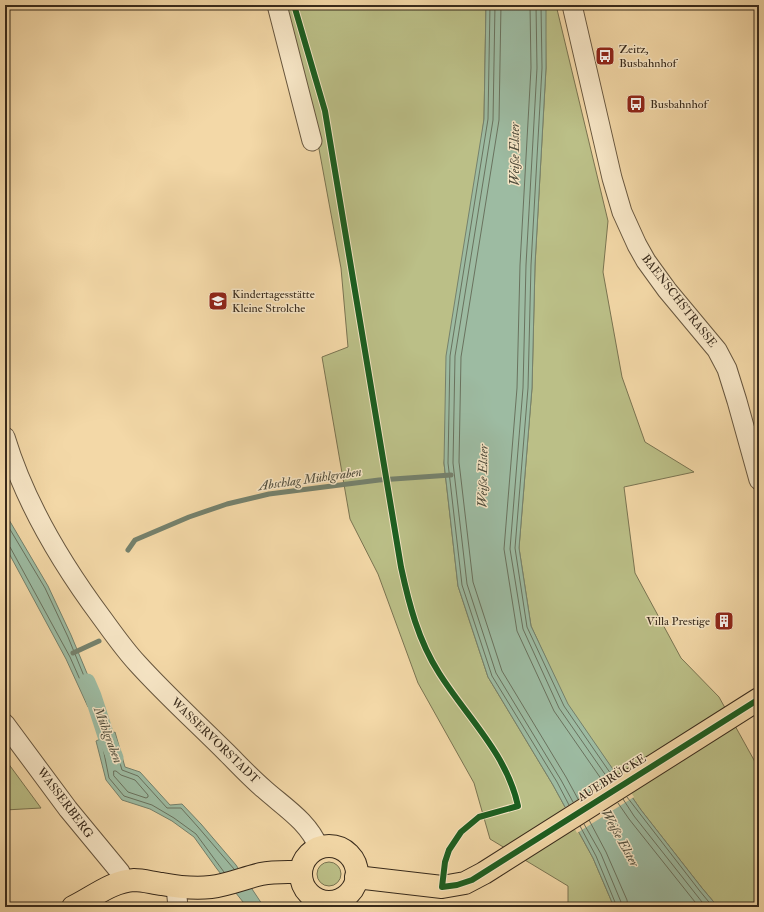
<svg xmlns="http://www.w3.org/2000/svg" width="764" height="912" font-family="'IM FELL Double Pica',serif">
<rect width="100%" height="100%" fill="#f3d8a7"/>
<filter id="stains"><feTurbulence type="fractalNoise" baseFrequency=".005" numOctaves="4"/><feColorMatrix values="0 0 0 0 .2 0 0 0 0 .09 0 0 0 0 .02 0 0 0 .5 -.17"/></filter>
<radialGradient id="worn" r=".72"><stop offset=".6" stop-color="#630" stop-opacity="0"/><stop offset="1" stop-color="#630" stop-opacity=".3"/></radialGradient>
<g fill="#bbbf87" stroke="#7a7451">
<path d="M286 5H486L484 119 444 463 458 586 488 677 553 785 593 858 614 907H568V886L490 839 474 783 418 683 378 574 350 519 322 357 348 347 341 268 312 111Z"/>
<path d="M545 5H556L608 221 603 272 622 377 645 442 694 472 624 487 635 573 681 658 719 697 759 769V907H718L702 888 641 810 567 704 531 626 519 548 532 388 535 265 546 68Z"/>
<path d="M5 759 41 808 5 810Z"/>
<circle cx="329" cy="874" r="12"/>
</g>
<g fill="#9dbba2" stroke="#75816c">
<path d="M486 5H545L546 8V68L535 265 532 388 519 548 531 626 568 704 641 810 702 888 718 907H614L593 858 553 785 488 677 458 586 444 463 446 356 484 119Z"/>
<path d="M5 513 48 586 71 635 99 702 88 707 66 659 5 546Z"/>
<path d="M115 732 125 767 140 772 170 805 182 804 201 824 236 865 264 907H247L217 869 194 837 172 821 150 809 122 800 106 780 96 741Z"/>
</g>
<path fill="#f3d8a7" d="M619 774 634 797 577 833 564 808Z"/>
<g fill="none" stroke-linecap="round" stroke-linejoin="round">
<g stroke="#6a725e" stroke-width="1">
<path d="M490 5 488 119 450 356 448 463 462 585 492 676 557 782 569 805"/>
<path d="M495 5 493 120 455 356 453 463 467 584 496 673 561 780 573 802"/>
<path d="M501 5 499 120 461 357 459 462 473 582 502 671 566 777 578 799"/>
<path d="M530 5 531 68 520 265 517 388 504 549 517 631 554 711 604 783"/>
<path d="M536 5 537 68 526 265 523 388 510 549 523 629 559 708 609 780"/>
<path d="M541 5 542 68 531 265 528 388 515 548 527 627 564 706 613 777"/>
<path d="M5 521 45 588 68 637 93 698V701L89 700 70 657 10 547 5 545"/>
<path d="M114 771H116L121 775 135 780 148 795V797L146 798 128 792 114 776Z"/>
<path d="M627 797 699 890 713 907"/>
<path d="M623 799 634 816 706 907"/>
<path d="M618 803 629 819 699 907"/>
<path d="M589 820 606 852 627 900 628 907"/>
<path d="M584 824 601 854 621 902 622 907"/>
<path d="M580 826 596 856 617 907"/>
<path d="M224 872 196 834 174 818 152 805 124 796 109 778 102 743 111 739H113L122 770 138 776 167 808H181L198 827 234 869"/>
</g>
<g stroke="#75816c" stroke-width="5">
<path d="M128 550 135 540 189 517 227 504 269 494 379 480 451 475"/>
<path d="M73 653 99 641"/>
</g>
<path stroke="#9dbba2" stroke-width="17" d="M87 682 93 696 105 733 115 758"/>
<g stroke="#67563e" stroke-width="21">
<g id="minor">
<path d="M277 5 312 141"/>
<path d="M572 5 612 178 622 212 637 245 646 261 667 290 717 350 727 369 737 401 759 480"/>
<path d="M5 437C25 503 61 563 102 618 113 633 124 649 137 663 165 694 197 723 227 753 239 765 251 778 264 789 284 807 308 821 319 848"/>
<path d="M5 724 68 809 120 872 124 882"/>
<path d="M176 887 178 907"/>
</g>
</g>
<g stroke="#382a1b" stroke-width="24">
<g id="major">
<circle cx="329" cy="874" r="28"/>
<path d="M356 877 442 887 465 883 484 873 759 699"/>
<path d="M73 907C92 898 112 881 134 880 143 880 153 883 162 884 178 887 194 889 211 887 228 885 244 878 261 874 275 871 288 872 301 872"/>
</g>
</g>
<use href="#minor" stroke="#f7e6c6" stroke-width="19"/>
<use href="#major" stroke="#f3d8a7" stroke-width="22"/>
<g stroke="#f7e6c6" stroke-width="8">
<path id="cycleway" d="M294 5 325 111 401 567C409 604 418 640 439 673 466 716 507 754 518 806L479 817 461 832 449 850 445 862 442 887 457 885 472 880 759 699"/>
</g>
<use href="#cycleway" stroke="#1b5e20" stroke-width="6"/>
</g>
<defs>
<g id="bus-square" transform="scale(1)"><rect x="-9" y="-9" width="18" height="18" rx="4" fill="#8f2418" stroke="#f7e6c6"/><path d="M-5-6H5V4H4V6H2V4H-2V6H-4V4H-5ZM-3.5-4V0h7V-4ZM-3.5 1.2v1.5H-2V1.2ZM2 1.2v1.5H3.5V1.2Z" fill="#fff"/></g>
<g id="school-square" transform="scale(1)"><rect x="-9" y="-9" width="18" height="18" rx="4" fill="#8f2418" stroke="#f7e6c6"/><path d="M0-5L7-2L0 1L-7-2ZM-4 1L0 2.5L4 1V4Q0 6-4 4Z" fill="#fff"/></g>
<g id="building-square" transform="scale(1)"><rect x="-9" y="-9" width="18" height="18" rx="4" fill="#8f2418" stroke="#f7e6c6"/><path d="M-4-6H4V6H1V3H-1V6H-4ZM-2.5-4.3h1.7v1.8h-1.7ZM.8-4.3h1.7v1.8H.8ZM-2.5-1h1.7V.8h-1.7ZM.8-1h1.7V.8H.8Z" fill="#fff"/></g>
</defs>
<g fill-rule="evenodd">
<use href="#bus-square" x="605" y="56"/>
<use href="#bus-square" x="636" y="104"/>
<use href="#school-square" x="218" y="301"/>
<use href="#building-square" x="724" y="621"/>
</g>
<g text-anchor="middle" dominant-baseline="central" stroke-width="3" stroke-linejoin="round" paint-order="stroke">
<g font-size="12" fill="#382a1b" stroke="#f7e6c6" text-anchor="start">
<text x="619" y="49">Zeitz,<tspan x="619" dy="14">Busbahnhof</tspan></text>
<text x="650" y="104">Busbahnhof</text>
<text x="232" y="294">Kindertagesstätte<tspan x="232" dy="14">Kleine Strolche</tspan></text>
<text x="710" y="621" text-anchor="end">Villa Prestige</text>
</g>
<g font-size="12" fill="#382a1b" stroke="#f7e6c6">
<text transform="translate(679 301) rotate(52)">BAENSCHSTRASSE</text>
<text transform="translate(215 741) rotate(44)">WASSERVORSTADT</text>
<text transform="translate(612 778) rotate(-32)">AUEBRÜCKE</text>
<text transform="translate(65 803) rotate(53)">WASSERBERG</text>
</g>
<g font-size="13" font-style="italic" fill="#514e3d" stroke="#f7e6c6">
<text transform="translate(515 154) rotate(-90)">Weiße Elster</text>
<text transform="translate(483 476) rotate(-89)">Weiße Elster</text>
<text transform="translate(310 479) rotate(-8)">Abschlag Mühlgraben</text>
<text transform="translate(108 735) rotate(69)">Mühlgraben</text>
<text transform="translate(620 838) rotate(61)">Weiße Elster</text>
</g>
</g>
<rect width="764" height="912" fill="none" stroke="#f3d8a7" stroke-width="20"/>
<rect x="6" y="6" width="752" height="900" fill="none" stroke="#382a1b" stroke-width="2"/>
<rect x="10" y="10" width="744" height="892" fill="none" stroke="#382a1b"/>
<rect width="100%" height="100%" filter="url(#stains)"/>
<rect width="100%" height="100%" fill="url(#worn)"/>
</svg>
